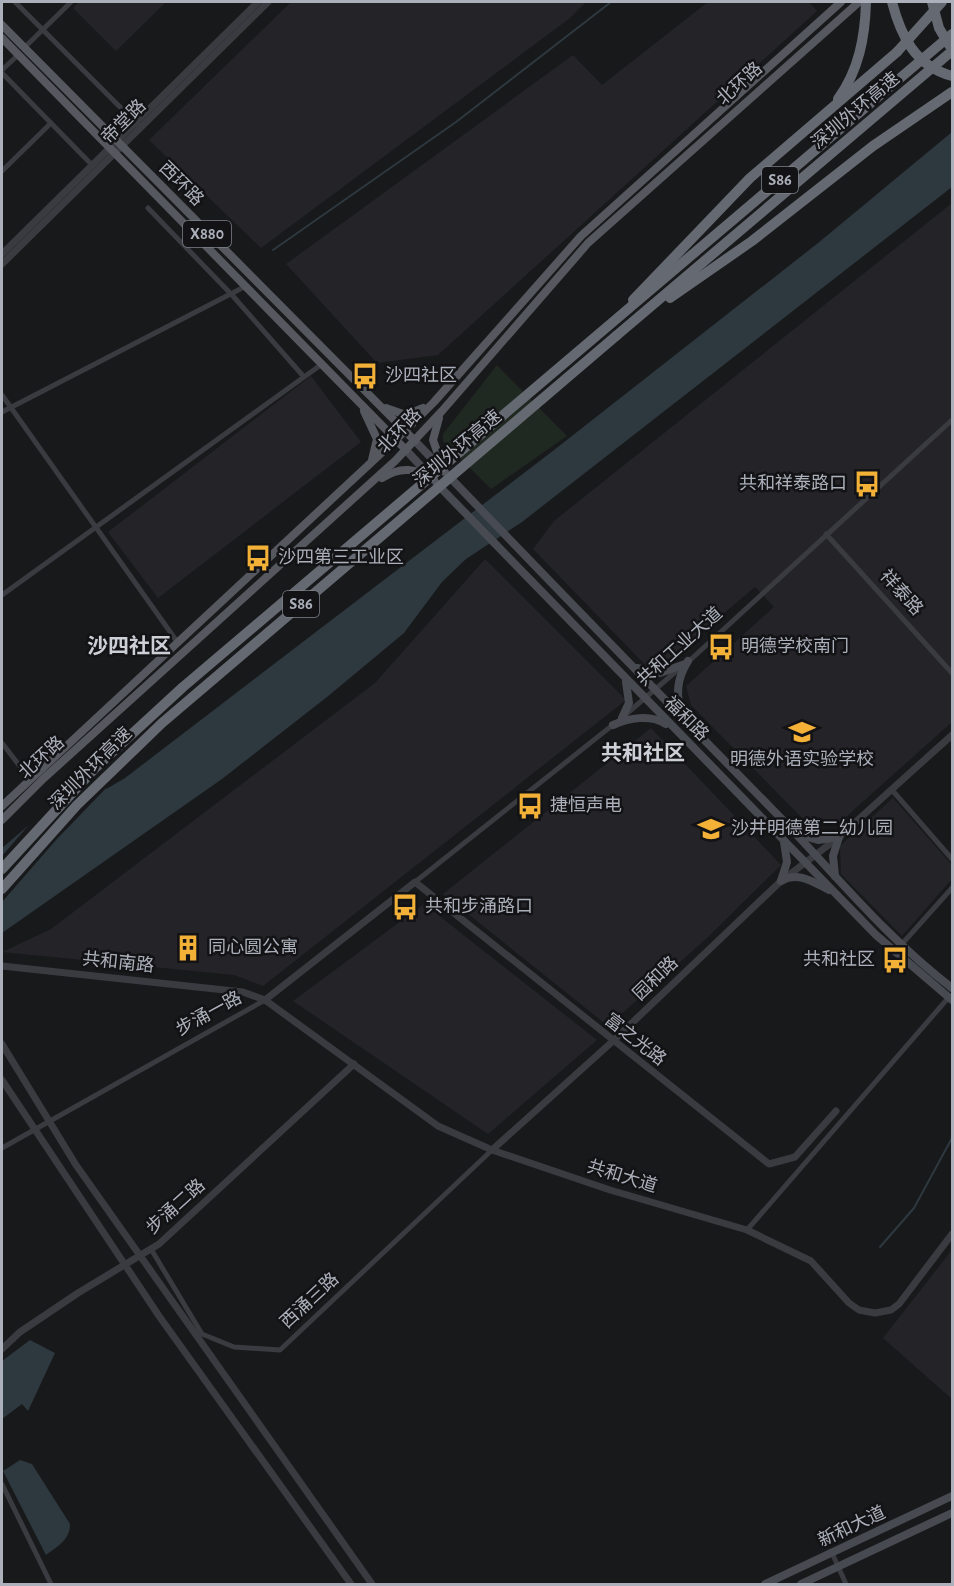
<svg xmlns="http://www.w3.org/2000/svg" width="954" height="1586" font-family="'Alegreya Sans','Noto Sans SC',sans-serif">
<rect width="100%" height="100%" fill="#18191b"/>
<g fill="#242428">
<path d="M79 2H166L116 51 73 8Z"/>
<path d="M291 2H586L570 18 261 248 149 140Z"/>
<path d="M708 2H809L817 11 438 355 377 363 286 264 573 55 602 85Z"/>
<path d="M952 203V722L838 824 804 820 691 705 686 686 774 607 755 587 653 673 533 549 554 521Z"/>
<path d="M311 376 361 442 158 598 108 532Z"/>
<path d="M485 559 626 700 263 986 234 975 2 952 51 929 375 683Z"/>
<path d="M651 728 781 865 707 938 608 1026 443 894Z"/>
<path d="M893 798 952 865V879L902 936 841 874 840 846Z"/>
<path d="M424 904 597 1040 488 1134 293 1001Z"/>
<path d="M952 1250V1399L883 1338Z"/>
</g>
<path fill="#202921" d="M497 365 567 436 491 489 443 441V434Z"/>
<g fill="#2e383f">
<path d="M952 132V187L522 522 466 559 442 582 404 633 327 697 222 779 2 933V848L56 802 108 788 125 778 554 450 818 243Z"/>
<path d="M30 1340 55 1353 28 1411 22 1404 2 1419V1361Z"/>
<path d="M20 1460 32 1464 70 1524C70 1540 58 1546 46 1555L3 1471Z"/>
</g>
<path fill="#18191b" d="M111 783 56 840 2 902V856L34 819 55 799Z"/>
<g fill="none" stroke-linecap="round" stroke-linejoin="round">
<g stroke="#2e383f" stroke-width="2">
<path d="M273 250 456 122 611 2"/>
<path d="M880 1247 914 1208 952 1138"/>
</g>
<g stroke="#393b40" stroke-width="5">
<path d="M15 2 140 127"/>
<path d="M24 48 71 2"/>
<path d="M2 70 18 55"/>
<path d="M2 73 92 165"/>
<path d="M2 171 51 123"/>
<path d="M148 208 232 295 304 377"/>
<path d="M2 395 178 643"/>
<path d="M2 412 246 286"/>
<path d="M826 534 952 673"/>
<path d="M2 595 322 364"/>
<path d="M688 662 952 420"/>
<path d="M624 716 680 668"/>
<path d="M2 743 29 778"/>
<path d="M892 790 952 859"/>
<path d="M415 882 614 724"/>
<path d="M901 945 952 888"/>
<path d="M2 1148 265 1000"/>
<path d="M747 1230 949 997"/>
<path d="M151 1249 202 1334 234 1347 280 1350 492 1150"/>
<path d="M2 1484 51 1584"/>
<path d="M832 1553 846 1584"/>
</g>
<g stroke="#393b40" stroke-width="7">
<path d="M2 254 258 2"/>
<path d="M2 264 268 2"/>
<path d="M2 966 243 992 265 1000 438 1126 492 1150 610 1190 747 1230 811 1261 849 1303 859 1310 875 1313 891 1310 899 1304 952 1234"/>
<path d="M265 1000 415 882 769 1164 795 1157 836 1111"/>
<path d="M2 1044 76 1165 372 1584"/>
<path d="M2 1080 159 1316 351 1584"/>
<path d="M492 1150 613 1041 781 881 839 837 952 735"/>
<path d="M2 1349 20 1332 78 1293 159 1244 354 1064"/>
</g>
<g stroke="#474a50" stroke-width="8">
<path d="M415 441C533 564 652 687 772 809 833 871 883 935 952 988"/>
<path d="M406 450 429 475"/>
<path d="M437 484 876 935 952 1000"/>
<path d="M637 668 660 673 685 664"/>
<path d="M683 716C675 697 677 678 688 661"/>
<path d="M622 718 629 703 626 682"/>
<path d="M613 725C629 718 650 714 666 724"/>
<path d="M800 835 818 840 839 837"/>
<path d="M835 876 833 856 839 837"/>
<path d="M781 881C798 871 813 882 829 890"/>
<path d="M781 881 787 862 784 842"/>
<path d="M765 1584 952 1496"/>
<path d="M801 1584 952 1513"/>
</g>
<g stroke="#55585f" stroke-width="8">
<path d="M2 25 415 441"/>
<path d="M2 38 406 450"/>
<path d="M386 408 406 415 423 408"/>
<path d="M364 411 377 439 372 460"/>
<path d="M439 418 433 440 444 471"/>
<path d="M382 478C401 466 416 468 434 480"/>
<path d="M2 806 405 431 434 402 581 236 841 2"/>
<path d="M2 820 43 779 395 461 442 411 588 243 859 2"/>
</g>
<g stroke="#656971" stroke-width="10">
<path d="M892 2C901 36 915 66 952 76"/>
<path d="M932 2 939 28 949 45"/>
<path d="M838 99C859 70 865 37 866 2"/>
<path d="M670 298 752 241 873 146 952 92"/>
<path d="M633 300 750 178 897 52"/>
<path d="M616 336 952 51"/>
</g>
<g stroke="#656971" stroke-width="10">
<path d="M897 52 942 2"/>
<path d="M2 869 95 768 183 687 952 34"/>
<path d="M2 889 77 805 162 723 616 336"/>
</g>
</g>
<defs>
<g id="bus-bare" transform="scale(2.07)"><path d="M-5-6H5V4H4V6H2V4H-2V6H-4V4H-5ZM-3.5-4V0h7V-4ZM-3.5 1.2v1.5H-2V1.2ZM2 1.2v1.5H3.5V1.2Z" fill="#f4b137" stroke="#131316" stroke-width="2.5" paint-order="stroke"/></g>
<g id="school-bare" transform="scale(2.07)"><path d="M0-5L7-2L0 1L-7-2ZM-4 1L0 2.5L4 1V4Q0 6-4 4Z" fill="#f4b137" stroke="#131316" stroke-width="2.5" paint-order="stroke"/></g>
<g id="building-bare" transform="scale(2.07)"><path d="M-4-6H4V6H1V3H-1V6H-4ZM-2.5-4.3h1.7v1.8h-1.7ZM.8-4.3h1.7v1.8H.8ZM-2.5-1h1.7V.8h-1.7ZM.8-1h1.7V.8H.8Z" fill="#f4b137" stroke="#131316" stroke-width="2.5" paint-order="stroke"/></g>
</defs>
<g fill-rule="evenodd">
<use href="#bus-bare" x="365" y="376"/>
<use href="#bus-bare" x="867" y="484"/>
<use href="#bus-bare" x="258" y="558"/>
<use href="#bus-bare" x="721" y="647"/>
<use href="#school-bare" x="802" y="732"/>
<use href="#bus-bare" x="530" y="806"/>
<use href="#school-bare" x="711" y="829"/>
<use href="#bus-bare" x="405" y="907"/>
<use href="#building-bare" x="188" y="948"/>
<use href="#bus-bare" x="895" y="960"/>
</g>
<g text-anchor="middle" dominant-baseline="central" stroke-width="5" stroke-linejoin="round" paint-order="stroke">
<g fill="#131316" stroke="#7d8189" stroke-width="1.5">
<rect x="762" y="167" width="36" height="26" rx="4.5"/>
<rect x="183" y="221" width="48" height="26" rx="4.5"/>
<rect x="283" y="591" width="36" height="26" rx="4.5"/>
</g>
<g font-size="16" font-weight="bold" fill="#abb0ba">
<text x="780" y="180">S86</text>
<text x="207" y="234">X880</text>
<text x="301" y="604">S86</text>
</g>
<g font-size="18" fill="#abb0ba" stroke="#131316">
<text transform="translate(740 84) rotate(-42)">北环路</text>
<text transform="translate(856 111) rotate(-40)">深圳外环高速</text>
<text transform="translate(124 122) rotate(-45)">帝堂路</text>
<text transform="translate(181 184) rotate(45)">西环路</text>
<text transform="translate(400 431) rotate(-46)">北环路</text>
<text transform="translate(458 449) rotate(-40)">深圳外环高速</text>
<text transform="translate(901 593) rotate(48)">祥泰路</text>
<text transform="translate(680 647) rotate(-42)">共和工业大道</text>
<text transform="translate(686 719) rotate(45)">福和路</text>
<text transform="translate(42 758) rotate(-42)">北环路</text>
<text transform="translate(91 769) rotate(-45)">深圳外环高速</text>
<text transform="translate(118 963) rotate(6)">共和南路</text>
<text transform="translate(656 979) rotate(-44)">园和路</text>
<text transform="translate(209 1014) rotate(-29)">步涌一路</text>
<text transform="translate(635 1040) rotate(38)">富之光路</text>
<text transform="translate(622 1177) rotate(17)">共和大道</text>
<text transform="translate(176 1207) rotate(-42)">步涌二路</text>
<text transform="translate(310 1301) rotate(-43)">西涌三路</text>
<text transform="translate(852 1527) rotate(-25)">新和大道</text>
</g>
<g font-size="18" fill="#abb0ba" stroke="#131316" text-anchor="start">
<text x="385" y="376">沙四社区</text>
<text x="847" y="484" text-anchor="end">共和祥泰路口</text>
<text x="278" y="558">沙四第三工业区</text>
<text x="741" y="647">明德学校南门</text>
<text x="802" y="760" text-anchor="middle">明德外语实验学校</text>
<text x="550" y="806">捷恒声电</text>
<text x="731" y="829">沙井明德第二幼儿园</text>
<text x="425" y="907">共和步涌路口</text>
<text x="208" y="948">同心圆公寓</text>
<text x="875" y="960" text-anchor="end">共和社区</text>
</g>
<g font-size="21" font-weight="bold" fill="#cccfd6" stroke="#131316">
<text x="129" y="646">沙四社区</text>
<text x="643" y="753">共和社区</text>
</g>
</g>
<rect width="954" height="1586" fill="none" stroke="#abb0ba" stroke-width="6"/>
</svg>
